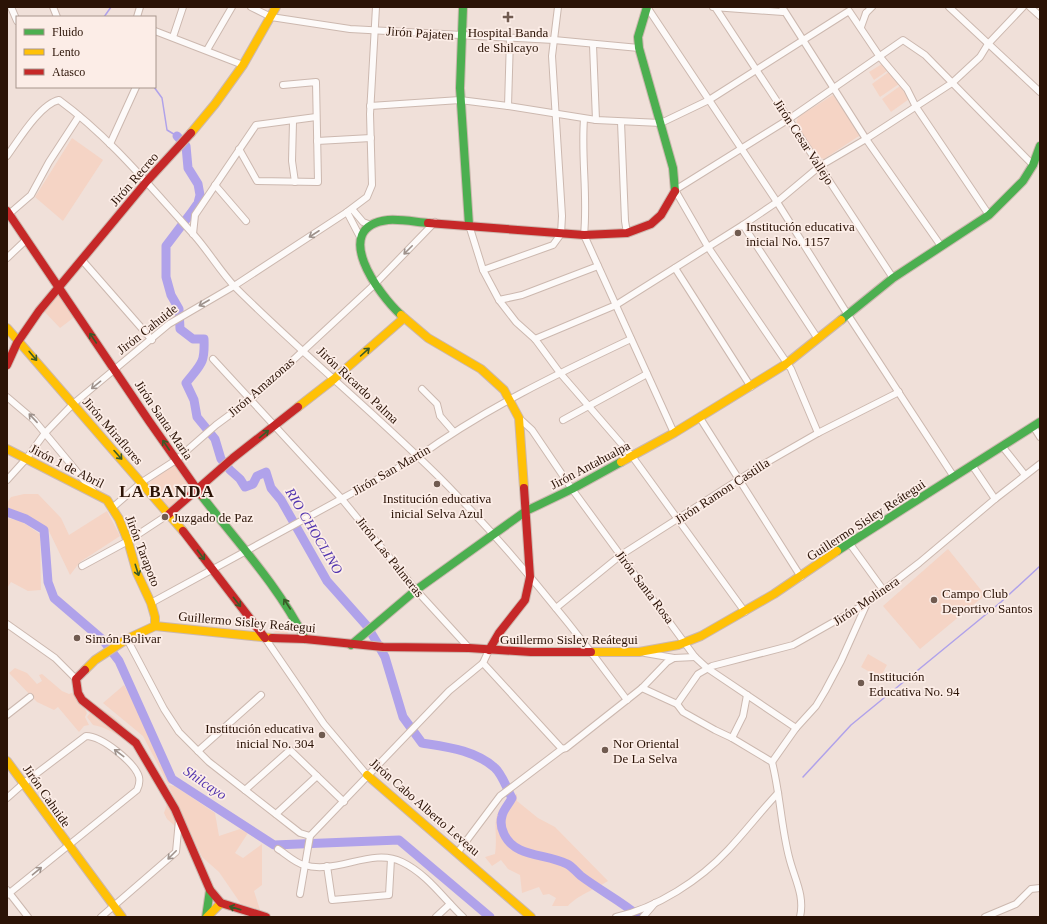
<svg xmlns="http://www.w3.org/2000/svg" width="1047" height="924" font-family="Georgia,serif">
<rect width="100%" height="100%" fill="#f0e0d9"/>
<g fill="#f5d4c5">
<path d="M882 64 887 71 874 80 869 72Z"/>
<path d="M890 71 899 84 880 97 872 84Z"/>
<path d="M900 86 909 99 891 112 882 99Z"/>
<path d="M833 95 859 133V136L824 159 818 157 796 124 798 117Z"/>
<path d="M72 138 103 160 63 221 35 197Z"/>
<path d="M59 288 77 315 60 328 42 309Z"/>
<path d="M175 462 194 492 169 511 147 484Z"/>
<path d="M24 494H38L61 518 69 535 107 511 120 536 80 562 70 575 48 529 7 508V503L11 497Z"/>
<path d="M7 518 21 521 40 534 41 590 28 591 11 582 7 588Z"/>
<path d="M948 549 985 595 920 649 883 606Z"/>
<path d="M283 625 292 639 268 637Z"/>
<path d="M868 654 887 665 880 678 861 667Z"/>
<path d="M15 668 27 673 37 684 42 681 39 675 42 674 62 691 69 694 76 691 87 713 85 717 89 725 84 726 79 732 58 707 54 710 37 702 9 673Z"/>
<path d="M124 685 133 700 172 783 168 784 143 736 103 703Z"/>
<path d="M86 698 114 717 140 741 153 762 200 870 197 871 186 841 181 834 179 837 175 832V826L167 819 164 813 167 804 156 778 151 780C148 755 117 729 93 725L87 717 90 713Z"/>
<path d="M168 785 175 786 215 813 219 836 240 829 248 833 235 853 243 858 262 844V885L254 891 260 910 241 904 219 872 202 857Z"/>
<path d="M517 794V801L538 818 555 827 608 881C597 888 575 897 568 906H552L556 898 549 894 543 895 539 887 522 893 520 875 508 869 501 860 492 866 485 857 495 854C499 825 486 813 517 794Z"/>
</g>
<g fill="none" stroke-linecap="round" stroke-linejoin="round">
<g stroke="#b0a2ea" stroke-width="1.5">
<path d="M104 17 111 7"/>
<path d="M154 87 162 98 167 130 177 136"/>
<path d="M803 777 851 725 1001 602 1040 566"/>
</g>
<g stroke="#b0a2ea" stroke-width="9">
<path d="M177 136 186 146 188 168 198 184 200 195 198 203 191 213 166 246V277L171 295 179 309 180 329 193 339H204C205 364 201 364 186 383L194 400 197 417 215 439 221 459 230 470 240 479 245 487 253 484 257 476 266 472 271 488 281 500 327 581 367 626 376 641 385 657 403 717 422 743C447 747 475 750 495 768 502 774 507 789 512 798 509 804 503 810 502 816 500 823 501 828 504 834 515 858 546 853 567 864 572 866 576 872 581 876 601 891 621 901 640 917"/>
<path d="M7 512 26 519 44 530 48 582 54 598 103 640 119 661 172 779 274 845 399 840 490 917"/>
</g>
<g stroke="#ccb8af" stroke-width="8">
<g id="street">
<path d="M11 7 17 21"/>
<path d="M53 7 57 17"/>
<path d="M251 7 271 17 350 29 554 40 639 48"/>
<path d="M647 7 777 202 848 315 954 477"/>
<path d="M713 7 783 12"/>
<path d="M715 7 893 278"/>
<path d="M782 7 866 139 941 246"/>
<path d="M949 7 1040 92"/>
<path d="M1030 7 1040 16"/>
<path d="M866 13 872 7"/>
<path d="M137 17 140 7"/>
<path d="M861 27 866 13"/>
<path d="M155 31 243 65"/>
<path d="M173 37 183 7"/>
<path d="M593 45 596 120"/>
<path d="M207 50 232 7"/>
<path d="M370 106 460 100 508 106 596 120 661 123 709 100 849 11 880 57 907 89 916 107 989 215"/>
<path d="M508 106 510 38"/>
<path d="M584 119C581 158 588 196 584 235L674 433"/>
<path d="M293 122 292 161 295 182"/>
<path d="M621 122 625 221 627 233"/>
<path d="M317 141 371 138"/>
<path d="M110 144 136 87"/>
<path d="M239 149 257 181 318 182 316 82 283 85"/>
<path d="M7 156C18 141 40 104 59 100 111 138 151 188 194 235 209 252 220 271 235 287 304 356 380 417 448 486 513 553 572 625 627 700"/>
<path d="M215 185 246 221"/>
<path d="M352 209 363 222 371 225"/>
<path d="M347 212 360 237"/>
<path d="M9 214 31 195 49 162 79 116"/>
<path d="M469 225 483 270 499 300 516 322 535 339 560 373 632 456 745 612"/>
<path d="M743 225 818 339"/>
<path d="M193 234 195 215 256 125 316 117"/>
<path d="M7 258 26 240"/>
<path d="M82 260 152 340"/>
<path d="M675 268 751 387"/>
<path d="M483 270 553 245 561 234 562 216 552 56 558 7"/>
<path d="M499 300 522 295 598 266"/>
<path d="M535 339 616 305 743 225 777 202 820 166 866 139 952 83 980 57 988 44 1023 7"/>
<path d="M213 359 341 498 416 590 469 648"/>
<path d="M422 389 437 404 440 416 453 431"/>
<path d="M7 397 34 420 93 491"/>
<path d="M519 418 532 430 572 489 695 657 707 668 796 728"/>
<path d="M700 418 801 577"/>
<path d="M563 420 647 374"/>
<path d="M1033 426 1040 437"/>
<path d="M818 433 791 369 708 247 675 190 789 119 903 40 925 55 1033 165"/>
<path d="M1002 446 1025 475"/>
<path d="M972 465 995 499"/>
<path d="M7 480 26 459 45 433 73 404 169 324 234 286 347 212 367 197 372 185 370 114 376 7"/>
<path d="M112 508 142 482 176 460 216 425 250 400 374 285 435 222"/>
<path d="M850 544 884 591"/>
<path d="M82 566 128 541 169 514"/>
<path d="M151 603 418 457C484 409 557 374 631 339"/>
<path d="M556 608 621 555 757 468 818 433 899 392"/>
<path d="M7 624 55 658 76 679"/>
<path d="M265 638 324 724 367 775"/>
<path d="M127 639 164 709 179 732 209 762 300 833 310 836"/>
<path d="M489 650 483 663 562 749"/>
<path d="M645 653 674 658"/>
<path d="M642 688 677 704 683 712 715 730 732 738 772 762C780 793 781 826 789 857 794 878 805 895 800 917"/>
<path d="M677 704 698 674 712 666 793 645 867 603 919 563 995 499 1040 464"/>
<path d="M7 715 30 697"/>
<path d="M732 738 743 716 747 695"/>
<path d="M198 751 261 695"/>
<path d="M772 762 796 728 816 706 825 691 841 661 867 603"/>
<path d="M245 790 290 750 344 802"/>
<path d="M7 798 24 783 86 736C102 736 135 763 139 777 140 782 139 786 137 790L7 895"/>
<path d="M276 814 317 776"/>
<path d="M278 849C286 854 295 863 304 865 336 875 372 847 402 862 427 874 443 898 463 917"/>
<path d="M458 852 500 796 562 749 566 748 642 688 667 662 674 658 695 657"/>
<path d="M327 866 332 900 389 895 391 859"/>
<path d="M7 890 28 917"/>
<path d="M300 894 310 836 449 691 483 663"/>
<path d="M101 917 176 852 179 820"/>
<path d="M436 917 450 904"/>
<path d="M616 917C657 908 700 880 728 850 745 832 761 811 778 793"/>
<path d="M643 917 655 903"/>
<path d="M985 917 1016 904 1031 889 1040 888"/>
</g>
</g>
<g stroke="#ccb8af" stroke-width="10">
<g id="fast">
<path d="M463 7 460 88 469 225"/>
<path d="M647 7 638 37 639 48 673 168 675 191"/>
<path d="M401 315C379 295 329 227 388 220 401 219 416 222 428 223"/>
<path d="M841 320 893 278 989 215 1023 181 1033 165 1040 146"/>
<path d="M201 495C237 542 278 585 305 639"/>
<path d="M837 551 1040 422"/>
<path d="M351 645 416 590 526 511 572 489 621 462"/>
<path d="M206 917 210 890"/>
</g>
</g>
<g stroke="#ccb8af" stroke-width="10">
<g id="slow">
<path d="M191 133 215 104 243 65 276 7"/>
<path d="M401 315 428 338 481 369 504 390 519 418 524 488"/>
<path d="M7 328 183 531"/>
<path d="M298 407 334 379 404 318"/>
<path d="M7 449 107 500 119 519 128 541 137 573 151 603 155 617V626"/>
<path d="M621 462 674 433 786 364 841 320"/>
<path d="M591 652H639L678 645 701 636 774 594 837 551"/>
<path d="M85 670 95 660 127 639 155 626 272 638"/>
<path d="M7 761 122 917"/>
<path d="M367 775 531 917"/>
<path d="M207 917 221 903"/>
</g>
</g>
<g stroke="#ccb8af" stroke-width="10">
<g id="jam">
<path d="M7 211 149 421 201 495"/>
<path d="M428 223 584 235 627 233 651 224 661 215 675 191"/>
<path d="M7 365 17 343 39 311 147 181 191 133"/>
<path d="M169 514 233 458 298 407"/>
<path d="M183 531 265 638"/>
<path d="M272 638 305 639 383 647 469 648 531 652H591"/>
<path d="M489 650 499 633 525 600 530 577 524 488"/>
<path d="M85 670 76 679 78 693 82 700 136 743 175 809 210 890 221 903 266 917"/>
</g>
</g>
<use href="#street" stroke="#fdfaf9" stroke-width="6"/>
<use href="#fast" stroke="#4caf50" stroke-width="8"/>
<use href="#slow" stroke="#ffc107" stroke-width="8"/>
<use href="#jam" stroke="#c62828" stroke-width="8"/>
</g>
<defs><path id="oneway-shaft" d="M-6 0H5M1.5-3L5.5 0L1.5 3" fill="none" stroke-width="1.6" stroke-linecap="round" stroke-linejoin="round"/></defs>
<g stroke="#9e928c">
<use href="#oneway-shaft" transform="translate(314 234) rotate(147)"/>
<use href="#oneway-shaft" transform="translate(408 250) rotate(135)"/>
<use href="#oneway-shaft" transform="translate(204 303) rotate(150)"/>
<use href="#oneway-shaft" transform="translate(96 385) rotate(141)"/>
<use href="#oneway-shaft" transform="translate(33 418) rotate(-133)"/>
<use href="#oneway-shaft" transform="translate(119 753) rotate(-143)"/>
<use href="#oneway-shaft" transform="translate(172 855) rotate(135)"/>
<use href="#oneway-shaft" transform="translate(37 871) rotate(-40)"/>
</g>
<g stroke="#3a5927">
<use href="#oneway-shaft" transform="translate(93 338) rotate(-124)"/>
<use href="#oneway-shaft" transform="translate(365 352) rotate(-42)"/>
<use href="#oneway-shaft" transform="translate(33 356) rotate(50)"/>
<use href="#oneway-shaft" transform="translate(264 434) rotate(-39)"/>
<use href="#oneway-shaft" transform="translate(166 445) rotate(-124)"/>
<use href="#oneway-shaft" transform="translate(118 455) rotate(48)"/>
<use href="#oneway-shaft" transform="translate(201 555) rotate(53)"/>
<use href="#oneway-shaft" transform="translate(137 570) rotate(72)"/>
<use href="#oneway-shaft" transform="translate(237 602) rotate(52)"/>
<use href="#oneway-shaft" transform="translate(287 604) rotate(-123)"/>
<use href="#oneway-shaft" transform="translate(235 908) rotate(-164)"/>
</g>
<g fill="#705b50" stroke="#fcede7" stroke-width="1.5">
<path d="M506 11h4v4h4v4h-4v4h-4v-4h-4v-4h4z"/>
<circle cx="738" cy="233" r="4"/>
<circle cx="437" cy="484" r="4"/>
<circle cx="165" cy="517" r="4"/>
<circle cx="934" cy="600" r="4"/>
<circle cx="77" cy="638" r="4"/>
<circle cx="861" cy="683" r="4"/>
<circle cx="322" cy="735" r="4"/>
<circle cx="605" cy="750" r="4"/>
</g>
<g text-anchor="middle" dominant-baseline="central" stroke-width="3.5" stroke-linejoin="round" paint-order="stroke">
<g font-size="13" fill="#2b1306" stroke="#fcede7" text-anchor="start">
<text x="508" y="32" text-anchor="middle">Hospital Banda<tspan x="508" dy="15">de Shilcayo</tspan></text>
<text x="746" y="226">Institución educativa<tspan x="746" dy="15">inicial No. 1157</tspan></text>
<text x="437" y="498" text-anchor="middle">Institución educativa<tspan x="437" dy="15">inicial Selva Azul</tspan></text>
<text x="173" y="517">Juzgado de Paz</text>
<text x="942" y="593">Campo Club<tspan x="942" dy="15">Deportivo Santos</tspan></text>
<text x="85" y="638">Simón Bolivar</text>
<text x="869" y="676">Institución<tspan x="869" dy="15">Educativa No. 94</tspan></text>
<text x="314" y="728" text-anchor="end">Institución educativa<tspan x="314" dy="15">inicial No. 304</tspan></text>
<text x="613" y="743">Nor Oriental<tspan x="613" dy="15">De La Selva</tspan></text>
</g>
<g font-size="13" fill="#2b1306" stroke="#fcede7">
<text transform="translate(420 33) rotate(4)">Jirón Pajaten</text>
<text transform="translate(804 142) rotate(57)">Jirón Cesar Vallejo</text>
<text transform="translate(134 179) rotate(-49)">Jirón Recreo</text>
<text transform="translate(147 329) rotate(-38)">Jirón Cahuide</text>
<text transform="translate(358 385) rotate(43)">Jirón Ricardo Palma</text>
<text transform="translate(261 387) rotate(-41)">Jirón Amazonas</text>
<text transform="translate(164 420) rotate(56)">Jirón Santa Maria</text>
<text transform="translate(113 431) rotate(49)">Jirón Miraflores</text>
<text transform="translate(590 465) rotate(-28)">Jirón Antahualpa</text>
<text transform="translate(67 466) rotate(27)">Jirón 1 de Abril</text>
<text transform="translate(391 470) rotate(-30)">Jirón San Martin</text>
<text transform="translate(722 491) rotate(-33)">Jirón Ramon Castilla</text>
<text transform="translate(866 520) rotate(-33)">Guillermo Sisley Reátegui</text>
<text transform="translate(143 551) rotate(69)">Jirón Tarapoto</text>
<text transform="translate(390 557) rotate(51)">Jirón Las Palmeras</text>
<text transform="translate(645 587) rotate(53)">Jirón Santa Rosa</text>
<text transform="translate(866 601) rotate(-34)">Jirón Molinera</text>
<text transform="translate(247 622) rotate(5)">Guillermo Sisley Reátegui</text>
<text x="569" y="639">Guillermo Sisley Reátegui</text>
<text transform="translate(47 796) rotate(55)">Jirón Cahuide</text>
<text transform="translate(425 807) rotate(41)">Jirón Cabo Alberto Leveau</text>
</g>
<g font-size="14" font-style="italic" fill="#5134af" stroke="#fcede7">
<text transform="translate(314 531) rotate(59)">RIO CHOCLINO</text>
<text transform="translate(205 783) rotate(34)">Shilcayo</text>
</g>
<g font-size="17" font-weight="bold" letter-spacing="1" fill="#2b1306" stroke="#fcede7">
<text x="167" y="491">LA BANDA</text>
</g>
</g>
<rect width="1047" height="924" fill="none" stroke="#2b1306" stroke-width="16"/>
<rect x="16" y="16" width="140" height="72" fill="#fcede7" stroke="#a8968d"/>
<rect x="24" y="29" width="20" height="6" fill="#4caf50" stroke="#a8968d"/>
<text x="52" y="36" font-size="12" fill="#2b1306">Fluido</text>
<rect x="24" y="49" width="20" height="6" fill="#ffc107" stroke="#a8968d"/>
<text x="52" y="56" font-size="12" fill="#2b1306">Lento</text>
<rect x="24" y="69" width="20" height="6" fill="#c62828" stroke="#a8968d"/>
<text x="52" y="76" font-size="12" fill="#2b1306">Atasco</text>
</svg>
